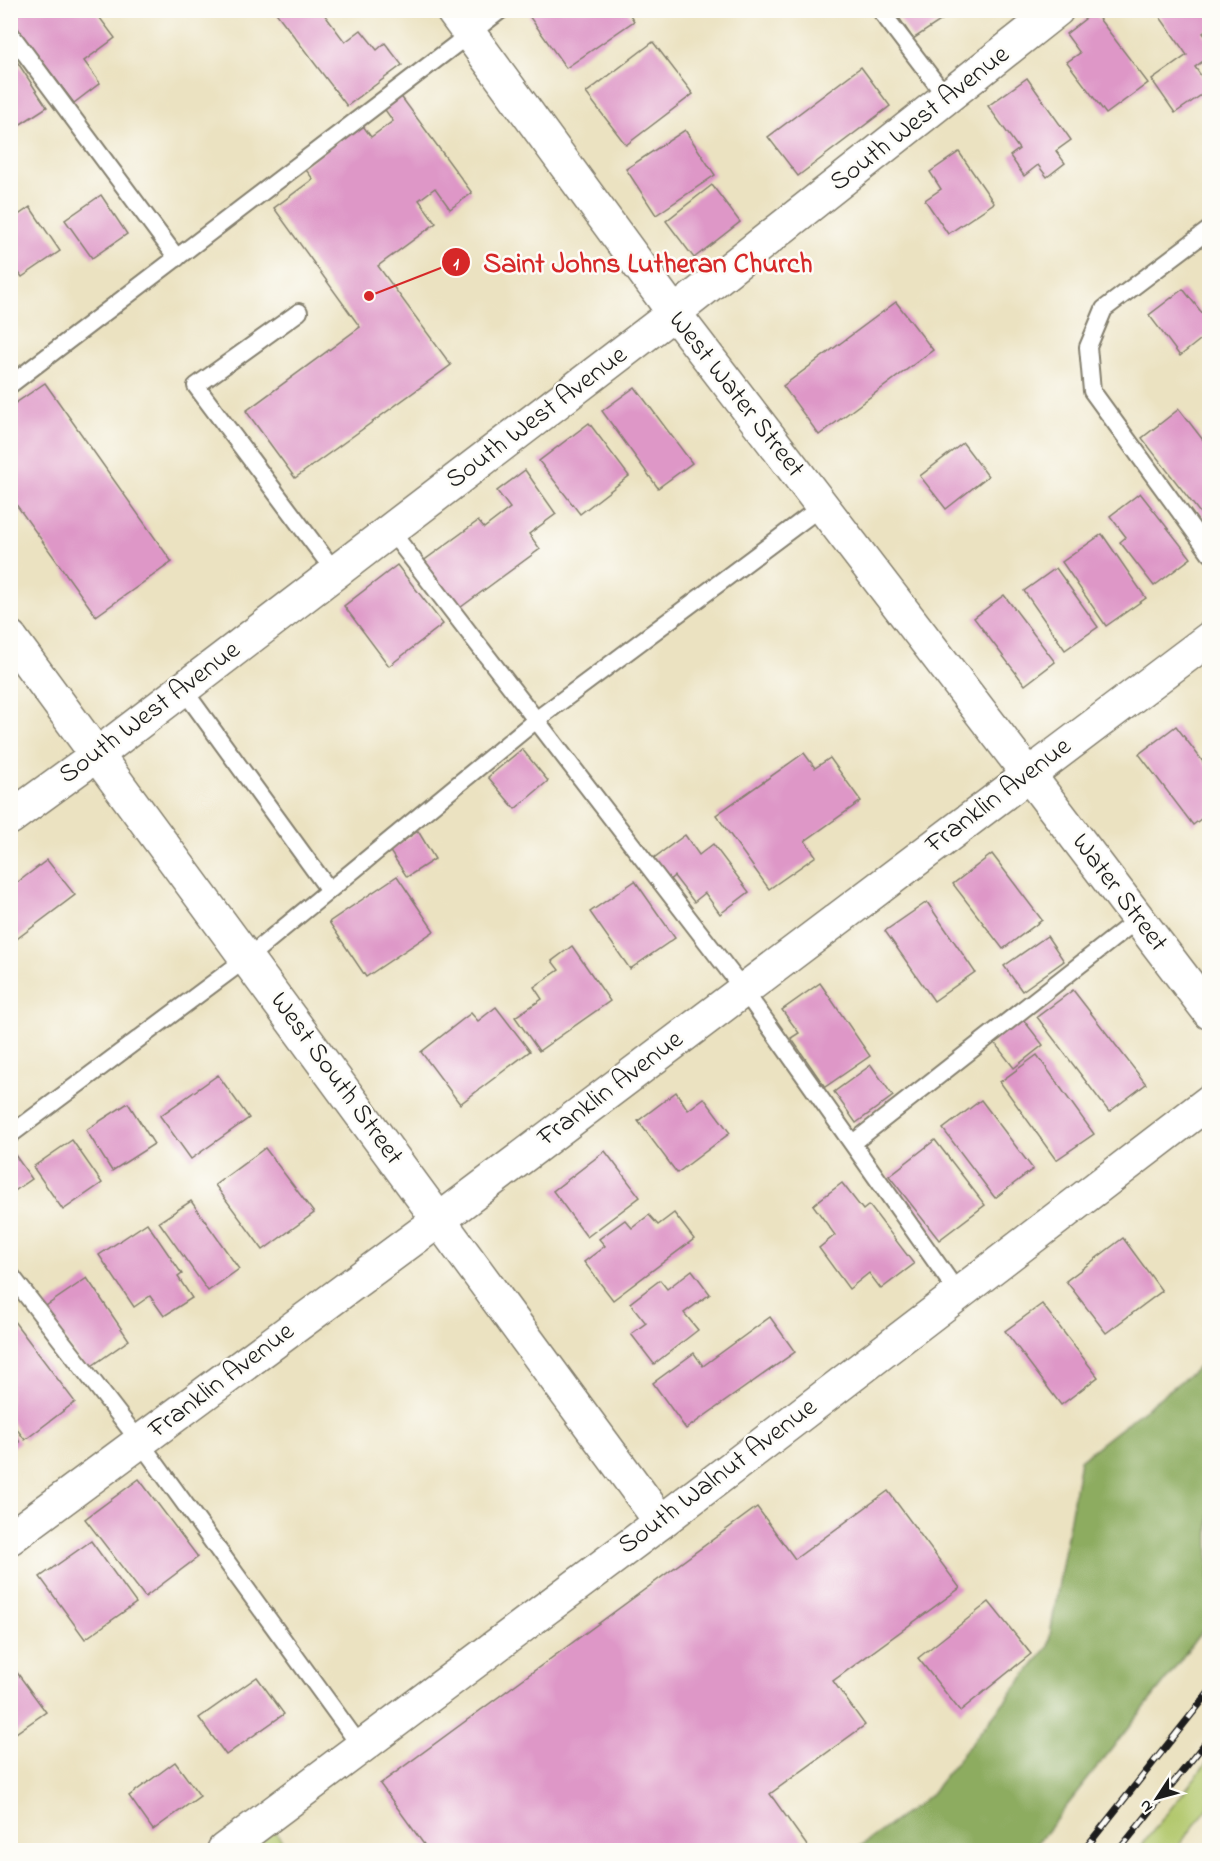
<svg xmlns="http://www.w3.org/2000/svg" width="1220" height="1861" font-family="'Indie Flower',sans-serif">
<rect width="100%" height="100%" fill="#fdfcf7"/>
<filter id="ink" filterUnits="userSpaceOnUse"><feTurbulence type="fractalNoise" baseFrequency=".0167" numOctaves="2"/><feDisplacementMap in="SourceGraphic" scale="12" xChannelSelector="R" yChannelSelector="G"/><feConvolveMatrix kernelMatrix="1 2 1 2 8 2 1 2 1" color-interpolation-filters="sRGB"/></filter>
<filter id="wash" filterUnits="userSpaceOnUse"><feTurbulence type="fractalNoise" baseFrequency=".008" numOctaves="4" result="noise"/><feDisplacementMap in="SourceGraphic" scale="24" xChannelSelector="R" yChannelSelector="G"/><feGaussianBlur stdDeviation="1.35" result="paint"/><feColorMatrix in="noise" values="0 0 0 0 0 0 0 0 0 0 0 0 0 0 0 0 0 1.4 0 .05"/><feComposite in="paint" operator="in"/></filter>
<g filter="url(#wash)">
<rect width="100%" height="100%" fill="#ebe2c1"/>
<g fill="#b2c86d" stroke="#677244" stroke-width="1.5">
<path d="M1209 1760V1807L1175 1850H1138Z"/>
<path d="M267 1818 288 1850H224Z"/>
</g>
<path fill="#8dac60" stroke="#54643e" stroke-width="1.5" d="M1209 1359V1621L1163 1684 1032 1850H855L929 1796 1048 1647 1080 1460Z"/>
<g id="blocks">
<g fill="#de97c7">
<path d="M10 10H94L115 38 84 61 100 83 74 103 10 19Z"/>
<path d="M274 10H321L345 42 361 30 377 50 385 43 402 65 347 106Z"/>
<path d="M537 10H627L634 21 566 68 529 16Z"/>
<path d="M894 10H957L913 39Z"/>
<path d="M1155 10H1210V28L1203 33 1210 42V56L1195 67 1210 89 1175 113 1152 80 1187 55Z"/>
<path d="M1094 12 1148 83 1106 114 1067 62 1080 53 1066 34Z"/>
<path d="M653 42 693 94 626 145 586 93Z"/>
<path d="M10 51 47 107 10 131Z"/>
<path d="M861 67 890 106 798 176 768 137Z"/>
<path d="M1027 78 1071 140 1056 151 1065 163 1047 177 1038 165 1024 176 1010 156 1019 149 988 106Z"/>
<path d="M400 95 472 193 450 209 435 188 419 200 436 223 378 266 451 365 295 478 246 411 360 327 274 208 313 179 303 166 361 123 371 137 393 121 383 107Z"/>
<path d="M685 130 715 175 656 215 626 169Z"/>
<path d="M959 152 994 203 948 234 925 200 941 189 930 172Z"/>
<path d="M712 185 740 222 694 258 666 221Z"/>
<path d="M101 195 127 234 92 258 65 220Z"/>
<path d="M30 207 60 251 22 277 10 261V221Z"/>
<path d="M1183 289 1210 323V332L1180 356 1149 315Z"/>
<path d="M896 302 933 350 819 435 783 386Z"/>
<path d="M45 383 172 562 96 616 10 496V407Z"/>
<path d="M635 387 692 463 658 488 602 411Z"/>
<path d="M1179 409 1210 449V526L1142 438Z"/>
<path d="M589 423 629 476 580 514 539 461Z"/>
<path d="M963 443 988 476 946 509 920 476Z"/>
<path d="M525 470 556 514 529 534 540 549 457 610 422 562 478 521 484 528 510 508 497 491Z"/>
<path d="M1140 493 1191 558 1154 586 1120 542 1126 537 1110 516Z"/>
<path d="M1102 534 1146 598 1106 626 1062 562Z"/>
<path d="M397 565 443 624 389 666 344 606Z"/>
<path d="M1056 568 1098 627 1065 650 1024 591Z"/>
<path d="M1004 595 1055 662 1025 685 974 618Z"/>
<path d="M1176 726 1210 771V812L1193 825 1139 754Z"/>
<path d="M522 749 548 781 515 809 488 777Z"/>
<path d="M804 753 815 768 830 758 861 801 805 841 816 856 769 889 716 815Z"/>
<path d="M418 831 435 859 407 877 389 850Z"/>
<path d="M685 835 699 855 713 844 749 892 720 914 705 893 694 902 674 876 664 885 647 863Z"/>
<path d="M992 854 1042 920 1003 949 953 884Z"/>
<path d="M47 860 75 895 10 944V888Z"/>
<path d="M397 876 434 931 366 977 329 922Z"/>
<path d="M635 881 675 938 630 969 590 912Z"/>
<path d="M927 902 975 972 934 1001 885 931Z"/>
<path d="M1047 936 1064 961 1022 991 1004 966Z"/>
<path d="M572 946 610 1001 539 1051 515 1017 542 999 534 987 559 970 552 961Z"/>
<path d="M820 983 870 1056 825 1087 791 1038 799 1033 782 1010Z"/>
<path d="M1073 990 1146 1084 1109 1112 1037 1017Z"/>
<path d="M496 1007 530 1051 460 1104 421 1052 471 1013 478 1021Z"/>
<path d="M1022 1018 1043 1045 1014 1068 993 1041Z"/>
<path d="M1037 1055 1094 1134 1056 1160 1000 1082Z"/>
<path d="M871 1065 893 1096 856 1123 834 1092Z"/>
<path d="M218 1075 249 1118 191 1159 160 1116Z"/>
<path d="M676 1092 688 1110 704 1098 730 1133 677 1173 638 1121Z"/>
<path d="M981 1100 1033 1169 995 1198 943 1129Z"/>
<path d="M128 1103 154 1144 112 1171 86 1130Z"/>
<path d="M72 1140 102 1183 63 1210 33 1167Z"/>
<path d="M935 1140 985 1205 939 1240 889 1176Z"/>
<path d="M265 1148 314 1213 263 1250 215 1185Z"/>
<path d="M605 1151 640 1197 587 1237 553 1191Z"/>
<path d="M15 1155 32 1179 10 1194V1159Z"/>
<path d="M842 1183 863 1210 869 1205 914 1264 881 1289 869 1273 849 1289 819 1248 835 1235 813 1205Z"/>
<path d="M191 1201 239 1269 208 1291 159 1222Z"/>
<path d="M674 1213 694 1239 613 1300 584 1262 605 1246 599 1239 625 1220 632 1228 649 1215 658 1225Z"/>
<path d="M147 1223 182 1274 178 1277 192 1298 164 1316 150 1296 134 1307 99 1255Z"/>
<path d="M1123 1238 1162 1291 1106 1333 1066 1281Z"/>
<path d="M692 1270 710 1294 684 1313 698 1330 654 1364 631 1334 646 1323 630 1303 660 1280 667 1289Z"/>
<path d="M87 1278 129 1340 86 1370 43 1308Z"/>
<path d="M1042 1304 1098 1377 1061 1405 1005 1331Z"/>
<path d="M10 1316 75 1402 25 1440 10 1420Z"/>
<path d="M770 1317 795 1352 686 1429 653 1383 694 1353 703 1366Z"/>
<path d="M10 1430 20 1442 10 1449Z"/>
<path d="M139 1479 198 1557 145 1597 85 1519Z"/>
<path d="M888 1491 960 1588 833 1681 865 1725 770 1794 808 1847 803 1850H428L380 1784 757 1507 795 1559Z"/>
<path d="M91 1541 136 1603 85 1639 40 1577Z"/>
<path d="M989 1602 1031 1654 960 1711 918 1658Z"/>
<path d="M10 1663 46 1712 10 1737Z"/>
<path d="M257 1677 284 1714 226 1755 199 1718Z"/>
<path d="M175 1762 200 1796 153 1830 129 1796Z"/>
</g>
</g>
</g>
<g filter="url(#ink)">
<use href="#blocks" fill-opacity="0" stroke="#847f6e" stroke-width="1.5"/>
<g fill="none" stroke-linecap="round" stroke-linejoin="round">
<g stroke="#847f6e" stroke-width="20">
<g id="lane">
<path d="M880 10 947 98"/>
<path d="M10 33 177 258"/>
<path d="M1210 229 1104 309 1088 347 1092 391 1210 553"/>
<path d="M299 312 196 386 335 572"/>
<path d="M10 385 501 10"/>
<path d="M390 530 743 989 958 1293"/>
<path d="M183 689 329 890"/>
<path d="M10 1135 247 958 536 720 822 506"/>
<path d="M853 1143 1138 919"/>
<path d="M10 1274 140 1442 361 1747"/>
</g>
</g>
<g stroke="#847f6e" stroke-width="36">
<g id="street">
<path d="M452 10 674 313 1028 774 1210 1013"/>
<path d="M10 637 661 1522"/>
<path d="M10 818 98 754 674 313 1057 10"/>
<path d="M10 1538 439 1220 1210 638"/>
</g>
</g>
<g stroke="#847f6e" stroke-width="36">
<path id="secondary" d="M224 1850 661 1522 1210 1101"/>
</g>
<use href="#lane" stroke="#fff" stroke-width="16"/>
<use href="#street" stroke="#fff" stroke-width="33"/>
<use href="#secondary" stroke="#fff" stroke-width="33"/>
<g stroke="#1c1c1c" stroke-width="7">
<g id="rail">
<path d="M1084 1850 1210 1691"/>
<path d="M1119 1850 1210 1737"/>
</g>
</g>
<use href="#rail" stroke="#fdfcf7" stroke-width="4.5" stroke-dasharray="14" stroke-linecap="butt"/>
</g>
</g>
<g text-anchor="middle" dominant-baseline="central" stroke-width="5" stroke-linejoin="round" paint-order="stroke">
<g font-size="27" fill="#1c1c1c" stroke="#fdfcf7">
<text transform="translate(920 119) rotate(-38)">South West Avenue</text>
<text transform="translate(736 395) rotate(52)">West Water Street</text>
<text transform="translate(537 418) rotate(-37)">South West Avenue</text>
<text transform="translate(150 713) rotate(-37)">South West Avenue</text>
<text transform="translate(999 796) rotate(-37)">Franklin Avenue</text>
<text transform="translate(1119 893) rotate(53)">Water Street</text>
<text transform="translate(336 1079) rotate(54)">West South Street</text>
<text transform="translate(611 1089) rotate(-37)">Franklin Avenue</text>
<text transform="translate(222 1381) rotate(-37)">Franklin Avenue</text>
<text transform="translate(718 1477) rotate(-37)">South Walnut Avenue</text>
</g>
</g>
<path fill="none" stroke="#d62828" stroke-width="2" d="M369 296L456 262"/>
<g fill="#d62828" stroke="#fdfcf7" stroke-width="2">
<circle cx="369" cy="296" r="6"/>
<circle cx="456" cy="262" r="15"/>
</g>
<g font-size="18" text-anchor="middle" font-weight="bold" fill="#fff">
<text x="456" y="269">1</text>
</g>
<g font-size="28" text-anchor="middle" font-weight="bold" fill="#d62828" stroke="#fdfcf7" stroke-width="5" stroke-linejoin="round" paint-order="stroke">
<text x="648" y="272">Saint Johns Lutheran Church</text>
</g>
<rect width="1220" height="1861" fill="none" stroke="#fdfcf7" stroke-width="36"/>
<g transform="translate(1157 1798) rotate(234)" stroke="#fdfcf7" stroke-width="4.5" paint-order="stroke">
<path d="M0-4.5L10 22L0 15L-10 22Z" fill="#1c1c1c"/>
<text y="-9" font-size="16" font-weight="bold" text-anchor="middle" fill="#1c1c1c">N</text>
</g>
</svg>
